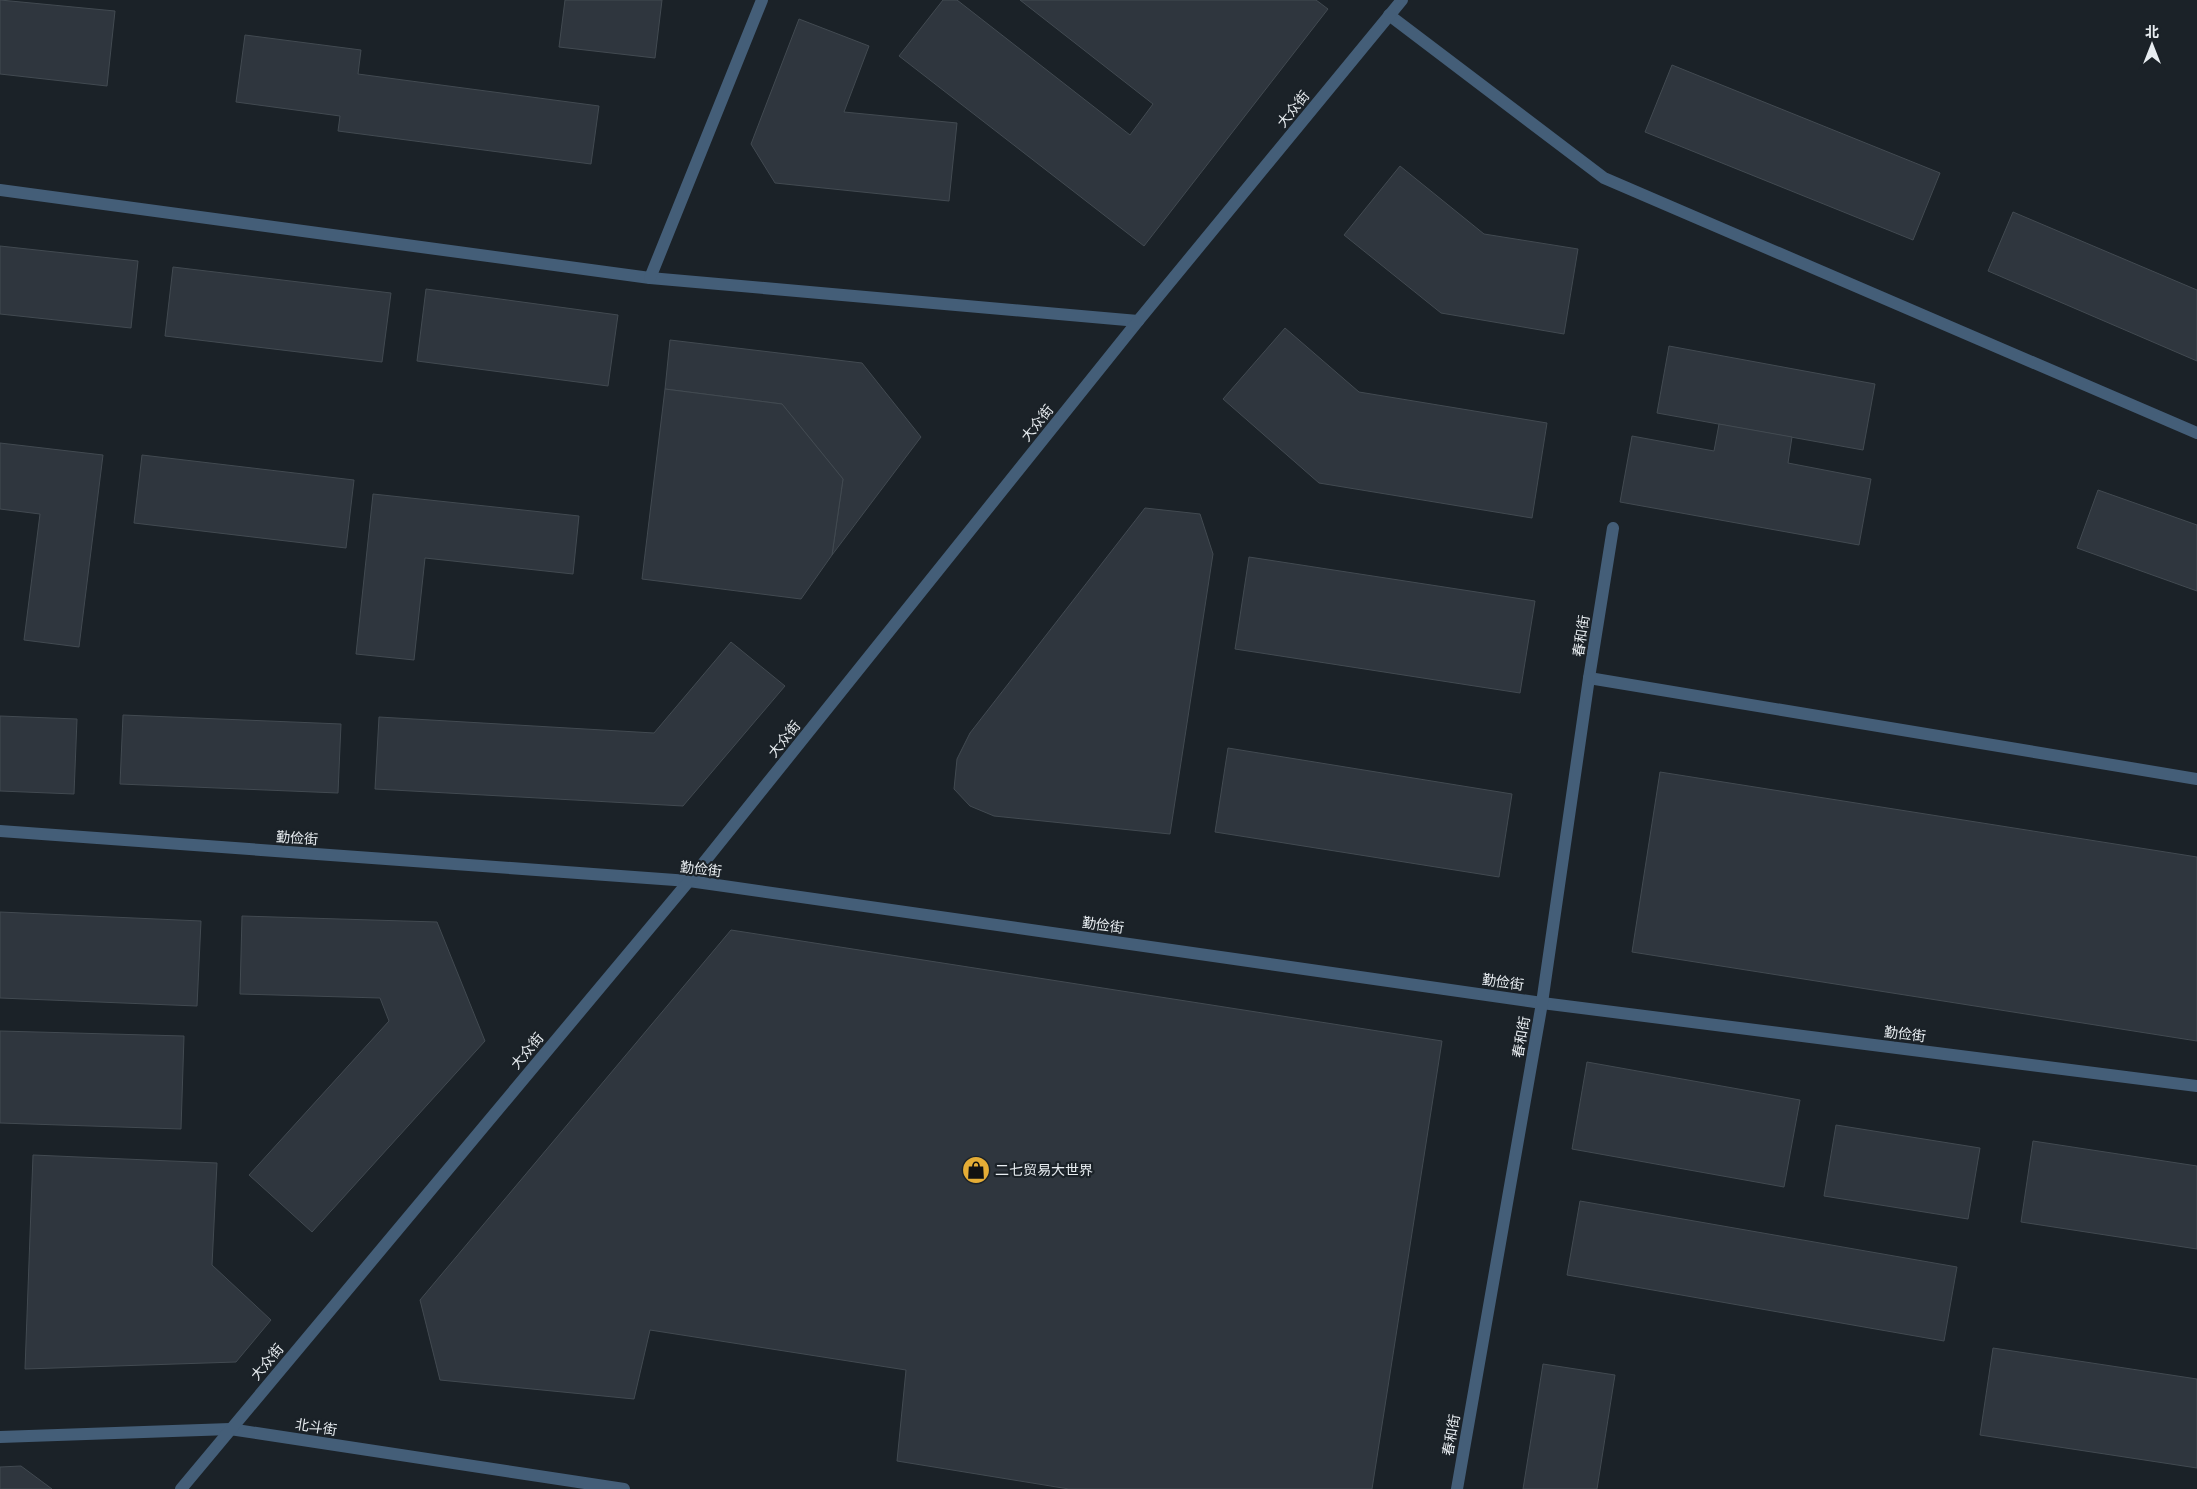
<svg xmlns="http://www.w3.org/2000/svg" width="2197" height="1489" font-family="'Asap Condensed','Noto Sans SC',sans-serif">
<rect width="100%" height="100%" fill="#1b2228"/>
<g fill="#2f363e" stroke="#424a51">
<path d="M0 0 115 11 107 86 0 74Z"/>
<path d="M565 0H662L655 58 559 47Z"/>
<path d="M943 0H957L1130 135 1153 104 1020 0H1316L1328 9 1144 246 899 56Z"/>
<path d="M799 19 869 46 844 112 957 123 949 201 775 183 751 144Z"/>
<path d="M245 35 361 50 358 74 599 106 591 164 338 131 340 116 236 102Z"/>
<path d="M1672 65 1940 173 1913 240 1645 132Z"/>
<path d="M1400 166 1484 234 1578 249 1564 334 1441 313 1344 235Z"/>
<path d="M2013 212 2197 290V361L1988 271Z"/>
<path d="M0 246 138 261 131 328 0 314Z"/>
<path d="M173 267 391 293 382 362 165 336Z"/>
<path d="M426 289 618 315 608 386 417 361Z"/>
<path d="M1285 328 1359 392 1547 423 1532 518 1319 483 1223 399Z"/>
<path d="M670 340 862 363 921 437 832 555 843 479 782 404 665 389Z"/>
<path d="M1669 346 1875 384 1863 450 1657 413Z"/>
<path d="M665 389 782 404 843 479 832 555 801 599 642 579Z"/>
<path d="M1719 424 1792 437 1788 463 1871 479 1859 545 1620 502 1632 436 1714 451Z"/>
<path d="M0 443 103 455 79 647 24 640 40 514 0 509Z"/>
<path d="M142 455 354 480 346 548 134 523Z"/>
<path d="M2098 490 2197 525V591L2077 548Z"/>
<path d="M373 494 579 516 573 574 425 558 414 660 356 654Z"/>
<path d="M1145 508 1200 514 1213 554 1170 834 994 816 970 806 954 789 957 759 970 733Z"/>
<path d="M1249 557 1535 601 1520 693 1235 649Z"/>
<path d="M731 642 785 686 683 806 375 789 379 717 654 733Z"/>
<path d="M123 715 341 724 338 793 120 784Z"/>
<path d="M0 716 77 719 74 794 0 791Z"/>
<path d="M1228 748 1512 794 1499 877 1215 832Z"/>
<path d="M1660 772 2197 857V1041L1632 952Z"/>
<path d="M0 912 201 921 197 1006 0 998Z"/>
<path d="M242 916 437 922 485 1041 312 1232 249 1175 389 1021 380 998 240 994Z"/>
<path d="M731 930 1442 1041 1372 1489H1069L897 1461 906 1370 650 1330 634 1399 440 1380 420 1300Z"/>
<path d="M0 1031 184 1036 181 1129 0 1123Z"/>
<path d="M1587 1062 1800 1100 1784 1187 1572 1149Z"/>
<path d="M1836 1125 1980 1148 1968 1219 1824 1196Z"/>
<path d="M2033 1141 2197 1166V1249L2021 1222Z"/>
<path d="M33 1155 217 1163 212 1265 271 1320 236 1362 25 1369Z"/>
<path d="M1580 1201 1957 1267 1944 1341 1567 1275Z"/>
<path d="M1993 1348 2197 1379V1468L1980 1435Z"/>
<path d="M1543 1364 1615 1375 1597 1489H1523Z"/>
<path d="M21 1466 52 1489H0V1467Z"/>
</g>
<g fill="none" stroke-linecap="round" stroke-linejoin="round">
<g stroke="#445e78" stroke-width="12">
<path d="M0 190 650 278 1138 321"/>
<path d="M650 278 762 0"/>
</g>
<g stroke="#445e78" stroke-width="12">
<path d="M1389 15 1604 178 2197 433"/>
<path d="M1589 678 2197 779"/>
<path d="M0 831 689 881 1542 1003 2197 1086"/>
<path d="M0 1437 230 1429 624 1489"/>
<path d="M181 1489 689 881 1138 321 1402 0"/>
<path d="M1457 1489 1542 1003 1589 678 1613 528"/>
</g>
</g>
<defs>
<g id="shop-disc" transform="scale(1.4375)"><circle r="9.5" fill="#e5ad36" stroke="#1b2228"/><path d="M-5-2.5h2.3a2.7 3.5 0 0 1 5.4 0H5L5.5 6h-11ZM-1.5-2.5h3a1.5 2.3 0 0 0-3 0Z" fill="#111"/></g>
</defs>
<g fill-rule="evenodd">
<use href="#shop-disc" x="976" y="1170"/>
</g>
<g text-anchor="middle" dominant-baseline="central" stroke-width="4.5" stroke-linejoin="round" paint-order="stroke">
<g font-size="14" fill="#e8edf1" stroke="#1b2228">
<text transform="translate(1293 109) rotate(-51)">大众街</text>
<text transform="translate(1037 423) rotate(-51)">大众街</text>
<text transform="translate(1581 636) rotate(-81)">春和街</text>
<text transform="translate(784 739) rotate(-51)">大众街</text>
<text transform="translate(297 838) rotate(4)">勤俭街</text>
<text transform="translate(701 869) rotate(7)">勤俭街</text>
<text transform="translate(1103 925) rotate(8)">勤俭街</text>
<text transform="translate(1503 982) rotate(8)">勤俭街</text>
<text transform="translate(1905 1034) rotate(7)">勤俭街</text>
<text transform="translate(1521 1037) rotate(-80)">春和街</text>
<text transform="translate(527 1051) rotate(-50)">大众街</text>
<text transform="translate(267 1362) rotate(-50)">大众街</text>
<text transform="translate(316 1427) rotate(9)">北斗街</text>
<text transform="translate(1451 1435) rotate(-80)">春和街</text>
</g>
<g font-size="14" fill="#e8edf1" stroke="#1b2228" text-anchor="start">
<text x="995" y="1170">二七贸易大世界</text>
</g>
</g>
<g transform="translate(2152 45)" stroke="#1b2228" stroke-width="4" paint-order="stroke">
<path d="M0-4L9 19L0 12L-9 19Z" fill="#e8edf1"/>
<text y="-8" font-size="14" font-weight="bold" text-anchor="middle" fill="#e8edf1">北</text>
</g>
</svg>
